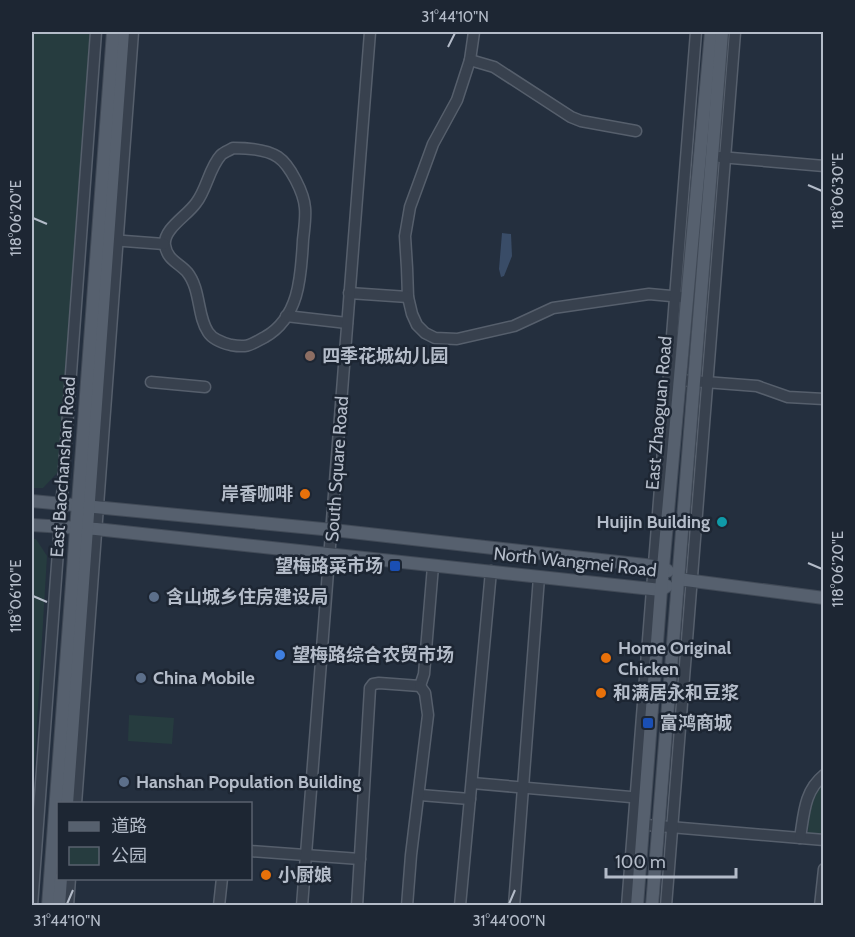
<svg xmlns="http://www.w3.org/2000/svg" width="855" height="937" font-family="Cabin,'Noto Sans SC',sans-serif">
<rect width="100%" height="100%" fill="#242f3e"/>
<g fill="#263c3f">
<path d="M33 32H90L58 472 43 488H32Z"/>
<path d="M32 539H36L47 556 32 806Z"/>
<path d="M129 715 174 718 172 744 128 741Z"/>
<path d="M823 783V836L808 833C808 813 812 799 823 783Z"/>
</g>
<path fill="#394c67" d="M502 233 511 234 512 256 504 276 501 277 499 269Z"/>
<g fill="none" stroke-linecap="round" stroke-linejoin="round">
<g stroke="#565f6c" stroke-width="13">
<g id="minor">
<path d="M474 32 470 60 457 100 433 144 410 207 405 236 407 268 408 297 412 314 417 325 425 333 435 338 457 339 514 326 553 308 649 294 682 297"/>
<path d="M470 60 494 67 571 117 581 121 636 131"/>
<path d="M233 148C247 148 266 149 278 157 290 165 304 193 305 208 306 218 304 230 303 240 301 275 300 317 265 337 250 345 248 348 231 345 223 343 213 340 208 332 197 316 201 289 187 272 179 263 167 260 165 245 163 229 187 216 196 203 207 189 209 168 221 155 224 152 230 150 233 148Z"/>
<path d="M720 157 824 166"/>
<path d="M111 240 164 244"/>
<path d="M349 293 408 297"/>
<path d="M286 316 347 323"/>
<path d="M679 380 757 386 788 397 824 399"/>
<path d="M151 382 205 387"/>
<path d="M472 783 642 798"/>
<path d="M420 795 470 799"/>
<path d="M76 804 133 32"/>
<path d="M635 824 824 840"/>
<path d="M800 838C804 814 804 791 824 775"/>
<path d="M250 851 360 859"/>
<path d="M32 906 96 32"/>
<path d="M68 906 70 878"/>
<path d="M219 906 222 878"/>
<path d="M302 906C326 614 347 323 370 32"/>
<path d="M357 906 370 688 373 684 379 683 420 686 424 674 433 566"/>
<path d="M407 906 411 855 428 715 425 693 420 686"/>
<path d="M460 906 491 571"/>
<path d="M514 906 539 577"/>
<path d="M627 906 696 32"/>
<path d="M666 906 735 32"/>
<path d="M820 906 824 869"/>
</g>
</g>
<g stroke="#414a57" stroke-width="14">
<g id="major">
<path d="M32 501 333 530 663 567 668 571"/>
<path d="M32 525 96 529 661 590 667 586"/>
<path d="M678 579 824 598"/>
<path d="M67 804 123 32"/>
<path d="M48 906 113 32"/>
<path d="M59 906 61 878"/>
<path d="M637 906 661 590 711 32"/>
<path d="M652 906 722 32"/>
</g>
</g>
<use href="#minor" stroke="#38414e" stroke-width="10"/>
<use href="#major" stroke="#56606e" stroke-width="12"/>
</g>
<path fill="none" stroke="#b4bcc9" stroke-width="2" d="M448 47 455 33M808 185 822 191M33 218 47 224M808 563 822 569M33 596 47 602M67 904 73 890M509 904 515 890"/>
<circle fill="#8d6e63" stroke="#1d2633" stroke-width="2" cx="310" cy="356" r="6"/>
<g fill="#e8710a" stroke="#1d2633" stroke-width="2">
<circle cx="305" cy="494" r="6"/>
<circle cx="606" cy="658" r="6"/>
<circle cx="601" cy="693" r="6"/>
<circle cx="266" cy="875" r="6"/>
</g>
<circle fill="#0f9aa8" stroke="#1d2633" stroke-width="2" cx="722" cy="522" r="6"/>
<g fill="#1a4fb4" stroke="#1d2633" stroke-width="2">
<rect x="389" y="560" width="12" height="12" rx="3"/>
<rect x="642" y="717" width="12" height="12" rx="3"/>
</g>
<g fill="#5c6f8a" stroke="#1d2633" stroke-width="2">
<circle cx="154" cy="597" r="6"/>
<circle cx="141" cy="678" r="6"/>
<circle cx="124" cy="782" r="6"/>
</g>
<circle fill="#3f7fe0" stroke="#1d2633" stroke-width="2" cx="280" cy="655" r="6"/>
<g text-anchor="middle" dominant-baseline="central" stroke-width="5" stroke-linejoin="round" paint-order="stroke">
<g font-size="18" font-weight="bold" fill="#b4bcc9" stroke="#1d2633" text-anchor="start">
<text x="322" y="356">四季花城幼儿园</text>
<text x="293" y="494" text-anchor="end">岸香咖啡</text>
<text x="710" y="522" text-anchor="end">Huijin Building</text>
<text x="383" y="566" text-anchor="end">望梅路菜市场</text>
<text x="166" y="597">含山城乡住房建设局</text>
<text x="618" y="648">Home Original<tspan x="618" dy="21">Chicken</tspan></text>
<text x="292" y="655">望梅路综合农贸市场</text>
<text x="153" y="678">China Mobile</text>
<text x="613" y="693">和满居永和豆浆</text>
<text x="660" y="723">富鸿商城</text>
<text x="136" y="782">Hanshan Population Building</text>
<text x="278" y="875">小厨娘</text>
</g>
<g font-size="18" fill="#b4bcc9" stroke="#1d2633">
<text transform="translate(659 413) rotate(-85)">East Zhaoguan Road</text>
<text transform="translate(63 467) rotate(-86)">East Baochanshan Road</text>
<text transform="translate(337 469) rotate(-86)">South Square Road</text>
<text transform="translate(575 562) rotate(6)">North Wangmei Road</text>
</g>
</g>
<rect width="855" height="937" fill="none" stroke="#1d2633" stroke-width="66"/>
<rect x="57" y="802" width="195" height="78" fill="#1d2633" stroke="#59626f" stroke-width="1.5"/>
<rect x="69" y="822" width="30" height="9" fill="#56606e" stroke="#59626f" stroke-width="1.5"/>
<text x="111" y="832" font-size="18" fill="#b4bcc9">道路</text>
<rect x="69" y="847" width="30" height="18" fill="#263c3f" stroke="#59626f" stroke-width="1.5"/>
<text x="111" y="862" font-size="18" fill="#b4bcc9">公园</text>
<path d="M606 868v9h130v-9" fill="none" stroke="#b4bcc9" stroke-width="3"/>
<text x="615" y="868" font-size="18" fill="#b4bcc9" stroke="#1d2633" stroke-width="4.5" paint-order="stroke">100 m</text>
<rect x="33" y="33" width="789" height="871" fill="none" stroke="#b4bcc9" stroke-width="2"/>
<g font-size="15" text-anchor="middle" fill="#b4bcc9">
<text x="455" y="22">31°44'10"N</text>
<text transform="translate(838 191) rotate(-90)" y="5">118°06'30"E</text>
<text transform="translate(16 218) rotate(-90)" y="5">118°06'20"E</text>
<text transform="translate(838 569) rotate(-90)" y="5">118°06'20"E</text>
<text transform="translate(16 596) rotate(-90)" y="5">118°06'10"E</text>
<text x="67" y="926">31°44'10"N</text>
<text x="509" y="926">31°44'00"N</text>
</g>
</svg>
